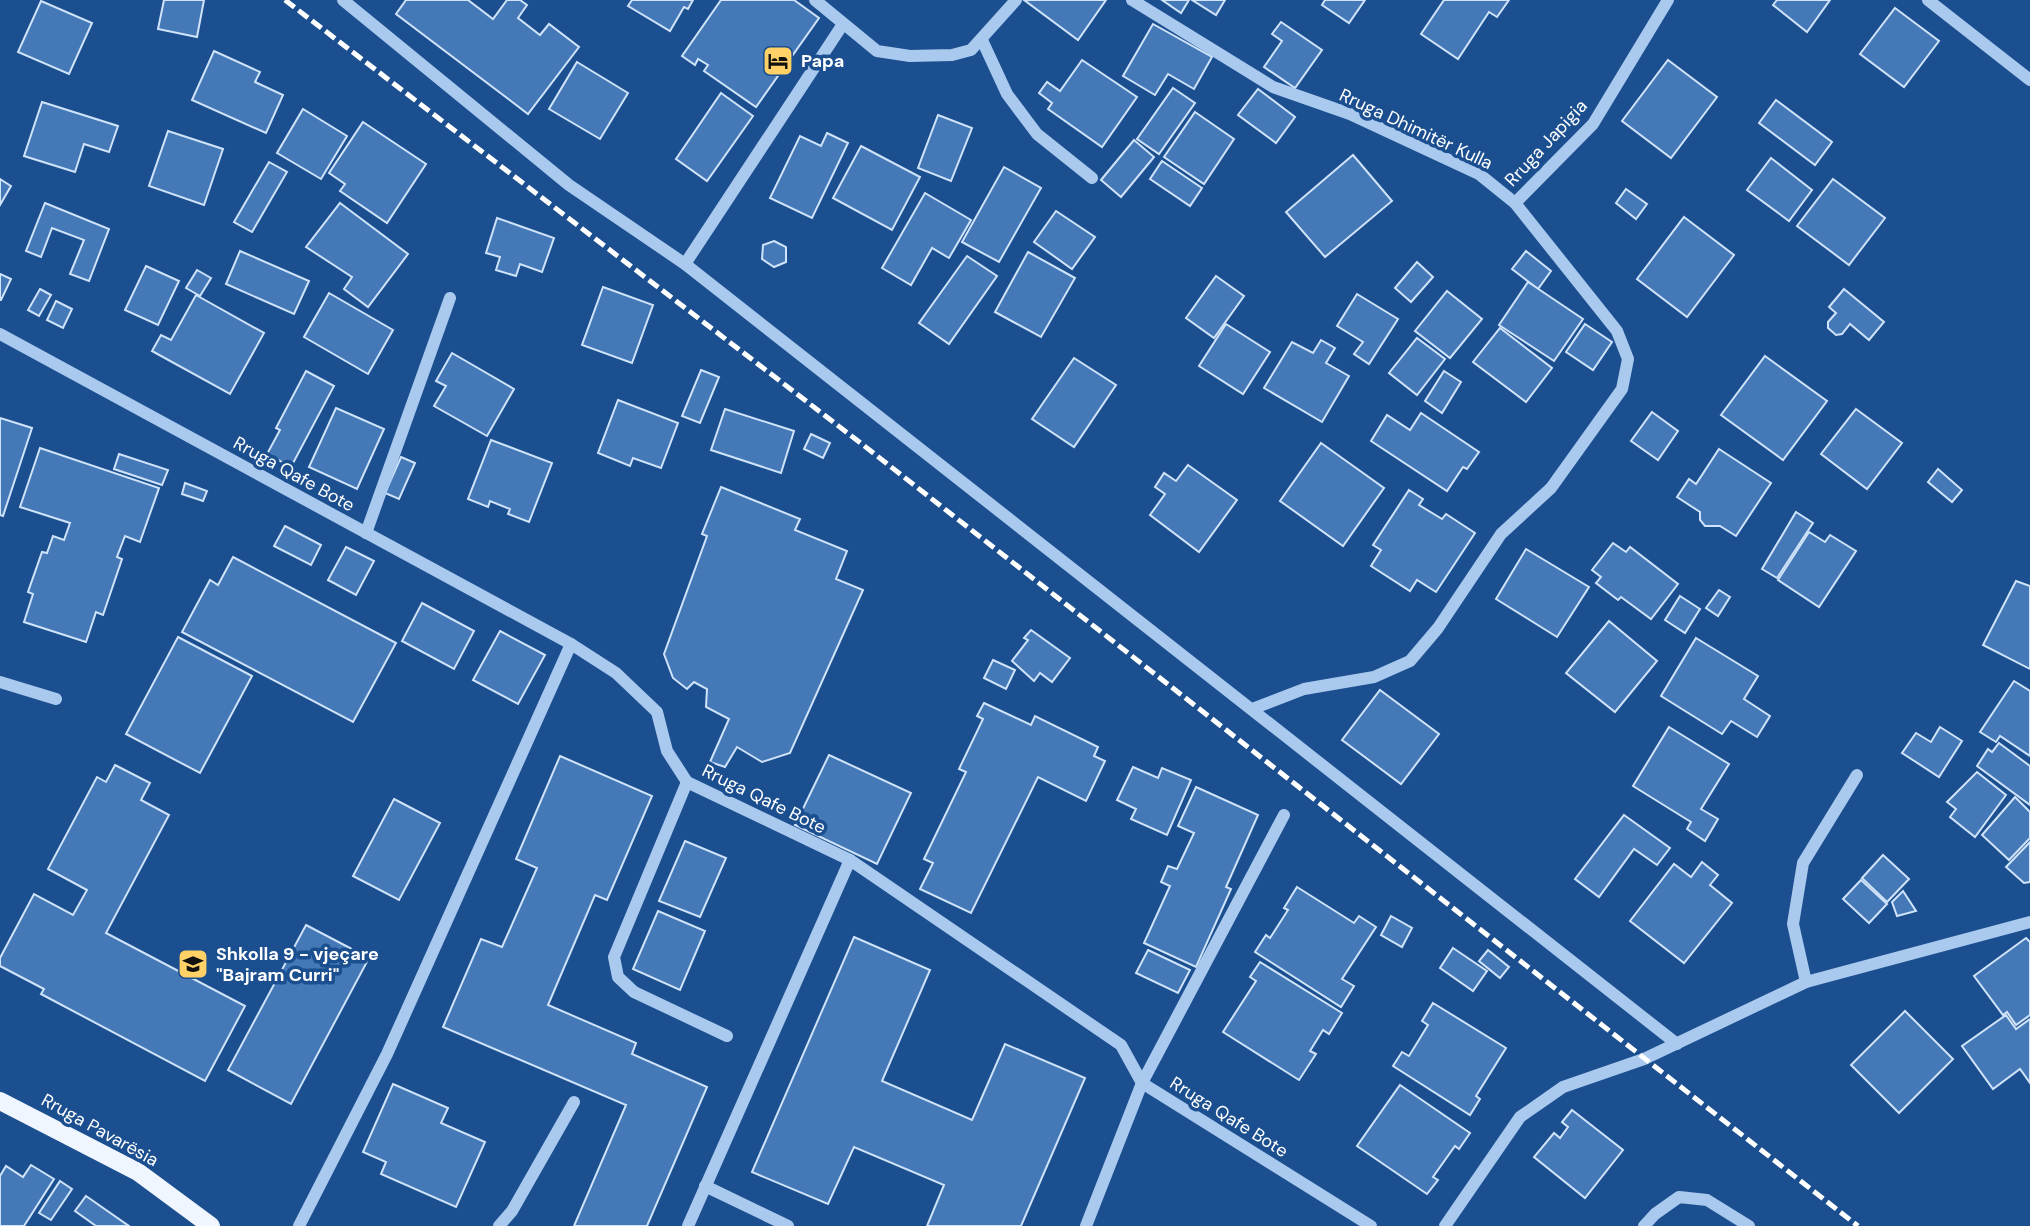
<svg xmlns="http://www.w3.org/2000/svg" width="2030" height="1226" font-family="'DM Sans',sans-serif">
<rect width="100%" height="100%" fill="#1b4f8f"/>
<g fill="#4478b7" stroke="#cfe3fa" stroke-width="2">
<path d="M164 0H204L197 37 158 29Z"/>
<path d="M406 0H468L493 19 507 0H520L527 5 518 18 540 35 549 24 579 47 528 114 396 14Z"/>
<path d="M632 0H693L688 9 684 7 670 31 628 6Z"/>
<path d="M721 0H794L819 18 756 107 704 71 708 65 698 59 695 65 682 56Z"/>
<path d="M1024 0H1106L1078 40Z"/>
<path d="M1162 0H1189L1181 13Z"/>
<path d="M1192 0H1225L1216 15Z"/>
<path d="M1325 0H1365L1349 23 1322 5Z"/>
<path d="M1444 0H1509L1497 17 1489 12 1458 59 1421 34Z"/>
<path d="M1777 0H1830L1807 32 1773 5Z"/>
<path d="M41 1 92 23 69 74 18 52Z"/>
<path d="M1895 8 1939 41 1904 87 1860 54Z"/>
<path d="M1281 22 1322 50 1295 88 1264 67 1282 41 1272 34Z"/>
<path d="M1153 24 1212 57 1194 89 1168 74 1155 95 1123 76Z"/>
<path d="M214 51 260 72 255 82 283 95 266 133 192 100Z"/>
<path d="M1082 60 1137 97 1102 147 1048 109 1052 103 1039 93 1047 82 1060 91Z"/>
<path d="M1668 60 1717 97 1671 158 1622 121Z"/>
<path d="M577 62 628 93 600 139 549 109Z"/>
<path d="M1173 88 1195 103 1159 154 1137 139Z"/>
<path d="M1258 89 1295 117 1276 143 1238 115Z"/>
<path d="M721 93 753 116 707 181 676 159Z"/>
<path d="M1776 100 1832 142 1815 165 1759 123Z"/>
<path d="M42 102 118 126 109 152 84 144 75 172 24 156Z"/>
<path d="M303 109 347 136 321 179 277 153Z"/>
<path d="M1195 112 1234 139 1204 184 1164 157Z"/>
<path d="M938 115 972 128 951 181 918 168Z"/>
<path d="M363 122 426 164 387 223 340 191 345 184 329 173Z"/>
<path d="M168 131 223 149 204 205 149 186Z"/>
<path d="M827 133 848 143 812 218 770 198 800 136 821 146Z"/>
<path d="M1134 140 1154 157 1121 197 1101 180Z"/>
<path d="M861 146 920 177 892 230 833 198Z"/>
<path d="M1353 155 1392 201 1325 257 1286 212Z"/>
<path d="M1771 158 1812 190 1789 221 1747 190Z"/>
<path d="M1162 161 1202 188 1190 206 1150 179Z"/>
<path d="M269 162 287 172 252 232 234 222Z"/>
<path d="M1004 167 1041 188 999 262 962 242Z"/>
<path d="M0 179 11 186 0 205Z"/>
<path d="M1833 179 1885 218 1849 265 1797 226Z"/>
<path d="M1626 189 1647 204 1636 219 1616 203Z"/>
<path d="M925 193 971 220 949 258 932 248 911 285 882 268Z"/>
<path d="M45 203 109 229 89 281 70 274 84 240 52 228 41 257 26 251Z"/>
<path d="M340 203 408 254 368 307 344 289 352 277 306 247Z"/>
<path d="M1056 211 1095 237 1072 269 1034 242Z"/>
<path d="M1684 217 1734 255 1687 317 1637 279Z"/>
<path d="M497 218 554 238 542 272 520 264 516 276 496 270 500 257 486 253Z"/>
<path d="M774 241 786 247V262L774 267 762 259 763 245Z"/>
<path d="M240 251 309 281 294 314 226 284Z"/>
<path d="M1526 251 1551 271 1538 289 1512 269Z"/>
<path d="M1028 252 1075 278 1041 337 995 312Z"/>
<path d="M967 256 997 276 949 344 919 323Z"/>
<path d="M1417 262 1433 277 1411 302 1395 288Z"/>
<path d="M146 266 179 281 158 325 125 310Z"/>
<path d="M197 270 211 278 200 296 186 288Z"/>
<path d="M0 274 11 279 1 300H0Z"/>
<path d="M1216 276 1244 296 1214 338 1186 318Z"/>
<path d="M1528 282 1583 319 1554 361 1499 325Z"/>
<path d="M603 287 653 305 632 363 582 345Z"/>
<path d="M40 289 51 295 39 316 28 310Z"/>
<path d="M1844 289 1884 322 1869 340 1850 324 1842 334 1836 335 1828 328V322L1836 313 1829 307Z"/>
<path d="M1447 291 1482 319 1450 358 1415 331Z"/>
<path d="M329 293 393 330 368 374 304 337Z"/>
<path d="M1357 294 1398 319 1369 364 1354 354 1363 342 1337 326Z"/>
<path d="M196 295 264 333 230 394 152 351 161 335 171 340Z"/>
<path d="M56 301 72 309 63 328 47 320Z"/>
<path d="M1226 324 1270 352 1243 394 1199 366Z"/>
<path d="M1585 324 1612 342 1593 370 1566 352Z"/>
<path d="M1500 328 1552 368 1526 402 1473 362Z"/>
<path d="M1417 338 1445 359 1417 395 1389 373Z"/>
<path d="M1321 340 1335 348 1326 363 1349 376 1322 422 1264 388 1292 342 1313 353Z"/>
<path d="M452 353 514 389 487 436 434 406 446 386 436 381Z"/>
<path d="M1765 356 1827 401 1783 460 1721 415Z"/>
<path d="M1074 358 1116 385 1074 447 1032 419Z"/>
<path d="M701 370 719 377 700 423 682 416Z"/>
<path d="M306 371 334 386 291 467 267 454 280 430 276 428Z"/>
<path d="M1444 371 1461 382 1442 413 1425 401Z"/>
<path d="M618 400 678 423 661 468 633 458 630 466 598 453Z"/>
<path d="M336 408 384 429 357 489 309 467Z"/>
<path d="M725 409 794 431 781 473 711 450Z"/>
<path d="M1856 409 1902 443 1867 489 1821 454Z"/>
<path d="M1652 412 1678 431 1658 460 1631 441Z"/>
<path d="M1421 413 1479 452 1467 469 1463 467 1447 491 1371 441 1387 415 1410 430Z"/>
<path d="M0 418 32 428 3 516 0 515Z"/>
<path d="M811 434 830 443 823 458 804 449Z"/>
<path d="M491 440 552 463 529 522 508 514 510 509 490 501 488 507 468 499Z"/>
<path d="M1321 443 1384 488 1343 546 1280 501Z"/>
<path d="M40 448 159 488 140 542 125 536 117 557 122 559 103 615 96 612 86 642 24 622 33 594 28 592 42 552 47 553 53 536 64 540 70 523 20 507Z"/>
<path d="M1719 449 1771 483 1736 536 1720 526H1705L1700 520V512L1677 497 1689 479 1696 484Z"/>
<path d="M119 454 168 470 162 485 114 469Z"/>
<path d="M401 457 415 463 399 499 385 493Z"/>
<path d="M1188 465 1237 500 1199 552 1150 515 1165 494 1155 487 1164 473 1176 481Z"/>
<path d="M1938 469 1962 490 1952 502 1928 482Z"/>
<path d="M185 483 207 491 203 501 182 494Z"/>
<path d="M721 487 800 519 795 530 847 551 836 579 863 590 790 753 762 762 737 747 725 767 710 762 729 719 706 707 707 689 694 682 687 689 673 678 664 654 707 536 702 534Z"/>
<path d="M1409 490 1423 499 1419 505 1442 519 1446 514 1475 533 1436 592 1417 580 1410 591 1371 566 1381 550 1373 545Z"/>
<path d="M1796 512 1813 523 1777 578 1762 569Z"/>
<path d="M285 526 321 545 311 565 274 546Z"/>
<path d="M1809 532 1825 542 1830 535 1856 551 1819 607 1778 580Z"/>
<path d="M1613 543 1626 552 1630 547 1678 584 1651 619 1621 597 1618 600 1596 583 1601 577 1592 570Z"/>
<path d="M346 547 374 561 356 595 328 580Z"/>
<path d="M1526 549 1589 587 1557 637 1496 599Z"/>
<path d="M233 557 396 643 353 722 182 632 210 580 218 585Z"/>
<path d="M2016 581 2030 586V669L1983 645Z"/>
<path d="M1719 590 1730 597 1718 616 1706 608Z"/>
<path d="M1680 596 1700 609 1685 633 1665 620Z"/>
<path d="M422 603 474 631 454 669 402 641Z"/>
<path d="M1609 621 1657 661 1615 712 1566 673Z"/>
<path d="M1031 630 1070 658 1052 682 1040 673 1034 681 1012 661 1028 640 1024 638Z"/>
<path d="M500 631 545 655 518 704 473 680Z"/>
<path d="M178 637 252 676 200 773 126 734Z"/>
<path d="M1696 638 1758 676 1744 699 1770 716 1757 737 1731 721 1722 734 1661 696Z"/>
<path d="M993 660 1015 670 1006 689 984 678Z"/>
<path d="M2014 681 2030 691V756L2000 736 1996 742 1980 732Z"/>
<path d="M1380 690 1439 734 1401 784 1342 740Z"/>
<path d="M984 703 1031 725 1035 716 1098 747 1094 756 1105 761 1086 801 1038 777 971 913 920 889 933 863 924 859 966 772 959 769 983 719 977 716Z"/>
<path d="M1669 727 1729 764 1701 809 1718 819 1705 841 1687 829 1691 822 1633 786Z"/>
<path d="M1940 727 1962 741 1939 777 1902 753 1916 733 1931 742Z"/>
<path d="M1999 743 2030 766V805L1977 766 1988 749 1992 752Z"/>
<path d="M829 755 911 793 877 864 795 825Z"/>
<path d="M560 756 652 796 607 900 595 895 548 1005 636 1043 632 1054 707 1087 647 1226H574L626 1105 443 1027 481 939 502 947 537 868 516 859Z"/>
<path d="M115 765 150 783 141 800 169 815 106 933 245 1006 205 1081 41 994 44 989 0 966V958L34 894 73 915 87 890 48 869 97 777 106 782Z"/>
<path d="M1133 767 1158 778 1162 768 1191 780 1167 835 1131 819 1136 809 1117 800Z"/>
<path d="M1977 772 2006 795 1975 837 1950 817 1956 809 1947 802Z"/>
<path d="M1196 787 1258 815 1226 887 1231 889 1196 967 1144 943 1170 886 1161 882 1168 866 1177 869 1194 833 1178 826Z"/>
<path d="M2015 797 2030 812V838L2009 860 1982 835Z"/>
<path d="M394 799 440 823 399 900 353 876Z"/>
<path d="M1624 815 1670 848 1657 865 1634 849 1599 897 1575 879Z"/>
<path d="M685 841 726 858 700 917 659 901Z"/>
<path d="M2030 842V882L2024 883 2006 867Z"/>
<path d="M1883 855 1909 879 1887 902 1862 878Z"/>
<path d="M1702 862 1718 875 1710 885 1732 903 1684 963 1630 921 1674 864 1691 877Z"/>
<path d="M1861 880 1887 904 1869 923 1843 899Z"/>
<path d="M1297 887 1354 923 1359 916 1376 927 1342 979 1354 986 1341 1007 1255 952 1266 935 1270 938 1288 910 1284 908Z"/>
<path d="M1903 891 1916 911 1897 916 1892 902Z"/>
<path d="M658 911 705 931 680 990 633 969Z"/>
<path d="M1391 916 1412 928 1402 947 1381 935Z"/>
<path d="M306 925 369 958 291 1104 228 1070Z"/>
<path d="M854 937 930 970 882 1081 972 1120 1005 1044 1085 1078 1021 1226H927L944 1185 854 1147 828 1204 752 1172Z"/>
<path d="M2026 938 2030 942V1015L2016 1025 2007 1012 2003 1015 1974 976Z"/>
<path d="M1453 948 1487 971 1473 991 1440 968Z"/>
<path d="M1148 950 1190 970 1178 993 1136 973Z"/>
<path d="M1488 950 1509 967 1500 978 1479 961Z"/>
<path d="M1260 962 1342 1013 1329 1034 1323 1030 1310 1051 1316 1054 1299 1080 1223 1032 1256 981 1250 977Z"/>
<path d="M1433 1003 1506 1048 1476 1096 1480 1099 1470 1115 1393 1066 1402 1052 1409 1056 1428 1025 1422 1021Z"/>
<path d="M1905 1011 1953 1059 1899 1113 1851 1065Z"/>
<path d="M2006 1015 2016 1029 2030 1019V1083L2020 1069 1993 1089 1962 1046Z"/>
<path d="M393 1084 448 1108 441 1123 485 1142 456 1207 381 1174 386 1162 363 1152Z"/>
<path d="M1400 1085 1470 1133 1459 1149 1455 1146 1433 1177 1438 1180 1427 1194 1357 1146Z"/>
<path d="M1572 1110 1623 1150 1585 1198 1534 1157 1554 1133 1560 1138 1568 1127 1562 1122Z"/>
<path d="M31 1165 54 1179 24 1226H0V1176L6 1166 23 1177Z"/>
<path d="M60 1181 72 1189 51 1220 39 1213Z"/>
<path d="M86 1196 129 1226H96L75 1211Z"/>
</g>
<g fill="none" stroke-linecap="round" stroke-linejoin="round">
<g stroke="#a9c9ee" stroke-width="12">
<path d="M343 0 569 185 685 264 1677 1044"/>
<path d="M815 0 877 51 910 56 952 55 971 50 1016 0"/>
<path d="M1132 0 1273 87 1350 114 1479 174 1515 203 1617 331 1628 359 1622 389 1551 488 1501 534 1438 628 1410 661 1374 677 1304 689 1252 709"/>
<path d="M1928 0 2030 80"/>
<path d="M982 40 1007 94 1037 134 1092 178"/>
<path d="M1515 203 1593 124 1668 0"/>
<path d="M685 264 843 24"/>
<path d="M0 334 571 644 616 673 657 712 667 751 687 782 850 860 1121 1045 1142 1083 1371 1226"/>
<path d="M366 533 450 298"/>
<path d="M0 682 56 699"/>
<path d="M687 782 614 957 618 977 634 992 727 1036"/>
<path d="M1806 982 1793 924 1803 863 1857 775"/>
<path d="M705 1186 788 1226"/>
<path d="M299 1226 387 1054 571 644"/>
<path d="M499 1226 512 1211 574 1102"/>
<path d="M688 1226 850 860"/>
<path d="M1086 1226 1142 1083 1284 815"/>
<path d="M1445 1226 1520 1117 1563 1087 1644 1059 1806 982 2030 922"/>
<path d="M1644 1226 1655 1214 1679 1197 1707 1200 1749 1226"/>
</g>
<path stroke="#f0f6ff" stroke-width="18" d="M0 1101 138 1172 211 1226"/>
<path stroke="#fff" stroke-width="5" stroke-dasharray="12 5" stroke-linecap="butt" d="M285 0 858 441 1858 1226"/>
</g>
<defs>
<g id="hotel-square" transform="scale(1.575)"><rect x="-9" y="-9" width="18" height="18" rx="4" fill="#ffd166" stroke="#1b4f8f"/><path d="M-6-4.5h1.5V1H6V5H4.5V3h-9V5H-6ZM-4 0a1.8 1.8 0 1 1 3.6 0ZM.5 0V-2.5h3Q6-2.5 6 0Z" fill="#111"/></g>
<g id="school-square" transform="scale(1.575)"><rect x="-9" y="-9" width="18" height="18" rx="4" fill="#ffd166" stroke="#1b4f8f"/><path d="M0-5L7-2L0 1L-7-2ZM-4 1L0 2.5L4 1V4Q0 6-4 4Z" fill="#111"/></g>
</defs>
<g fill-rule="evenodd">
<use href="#hotel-square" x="778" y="61"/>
<use href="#school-square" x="193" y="964"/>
</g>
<g text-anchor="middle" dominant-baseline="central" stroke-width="7" stroke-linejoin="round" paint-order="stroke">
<g font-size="18" font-weight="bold" fill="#fff" stroke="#1b4f8f" text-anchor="start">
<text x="801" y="61">Papa</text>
<text x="216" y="954">Shkolla 9 - vjeçare<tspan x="216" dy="21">"Bajram Curri"</tspan></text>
</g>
<g font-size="18" fill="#fff" stroke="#1b4f8f">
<text transform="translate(1416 129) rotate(25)">Rruga Dhimitër Kulla</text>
<text transform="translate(1546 143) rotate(-47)">Rruga Japigia</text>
<text transform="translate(294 474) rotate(29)">Rruga Qafe Bote</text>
<text transform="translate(764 799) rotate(26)">Rruga Qafe Bote</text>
<text transform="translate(1229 1117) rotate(32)">Rruga Qafe Bote</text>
<text transform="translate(100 1130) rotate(29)">Rruga Pavarësia</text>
</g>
</g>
</svg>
